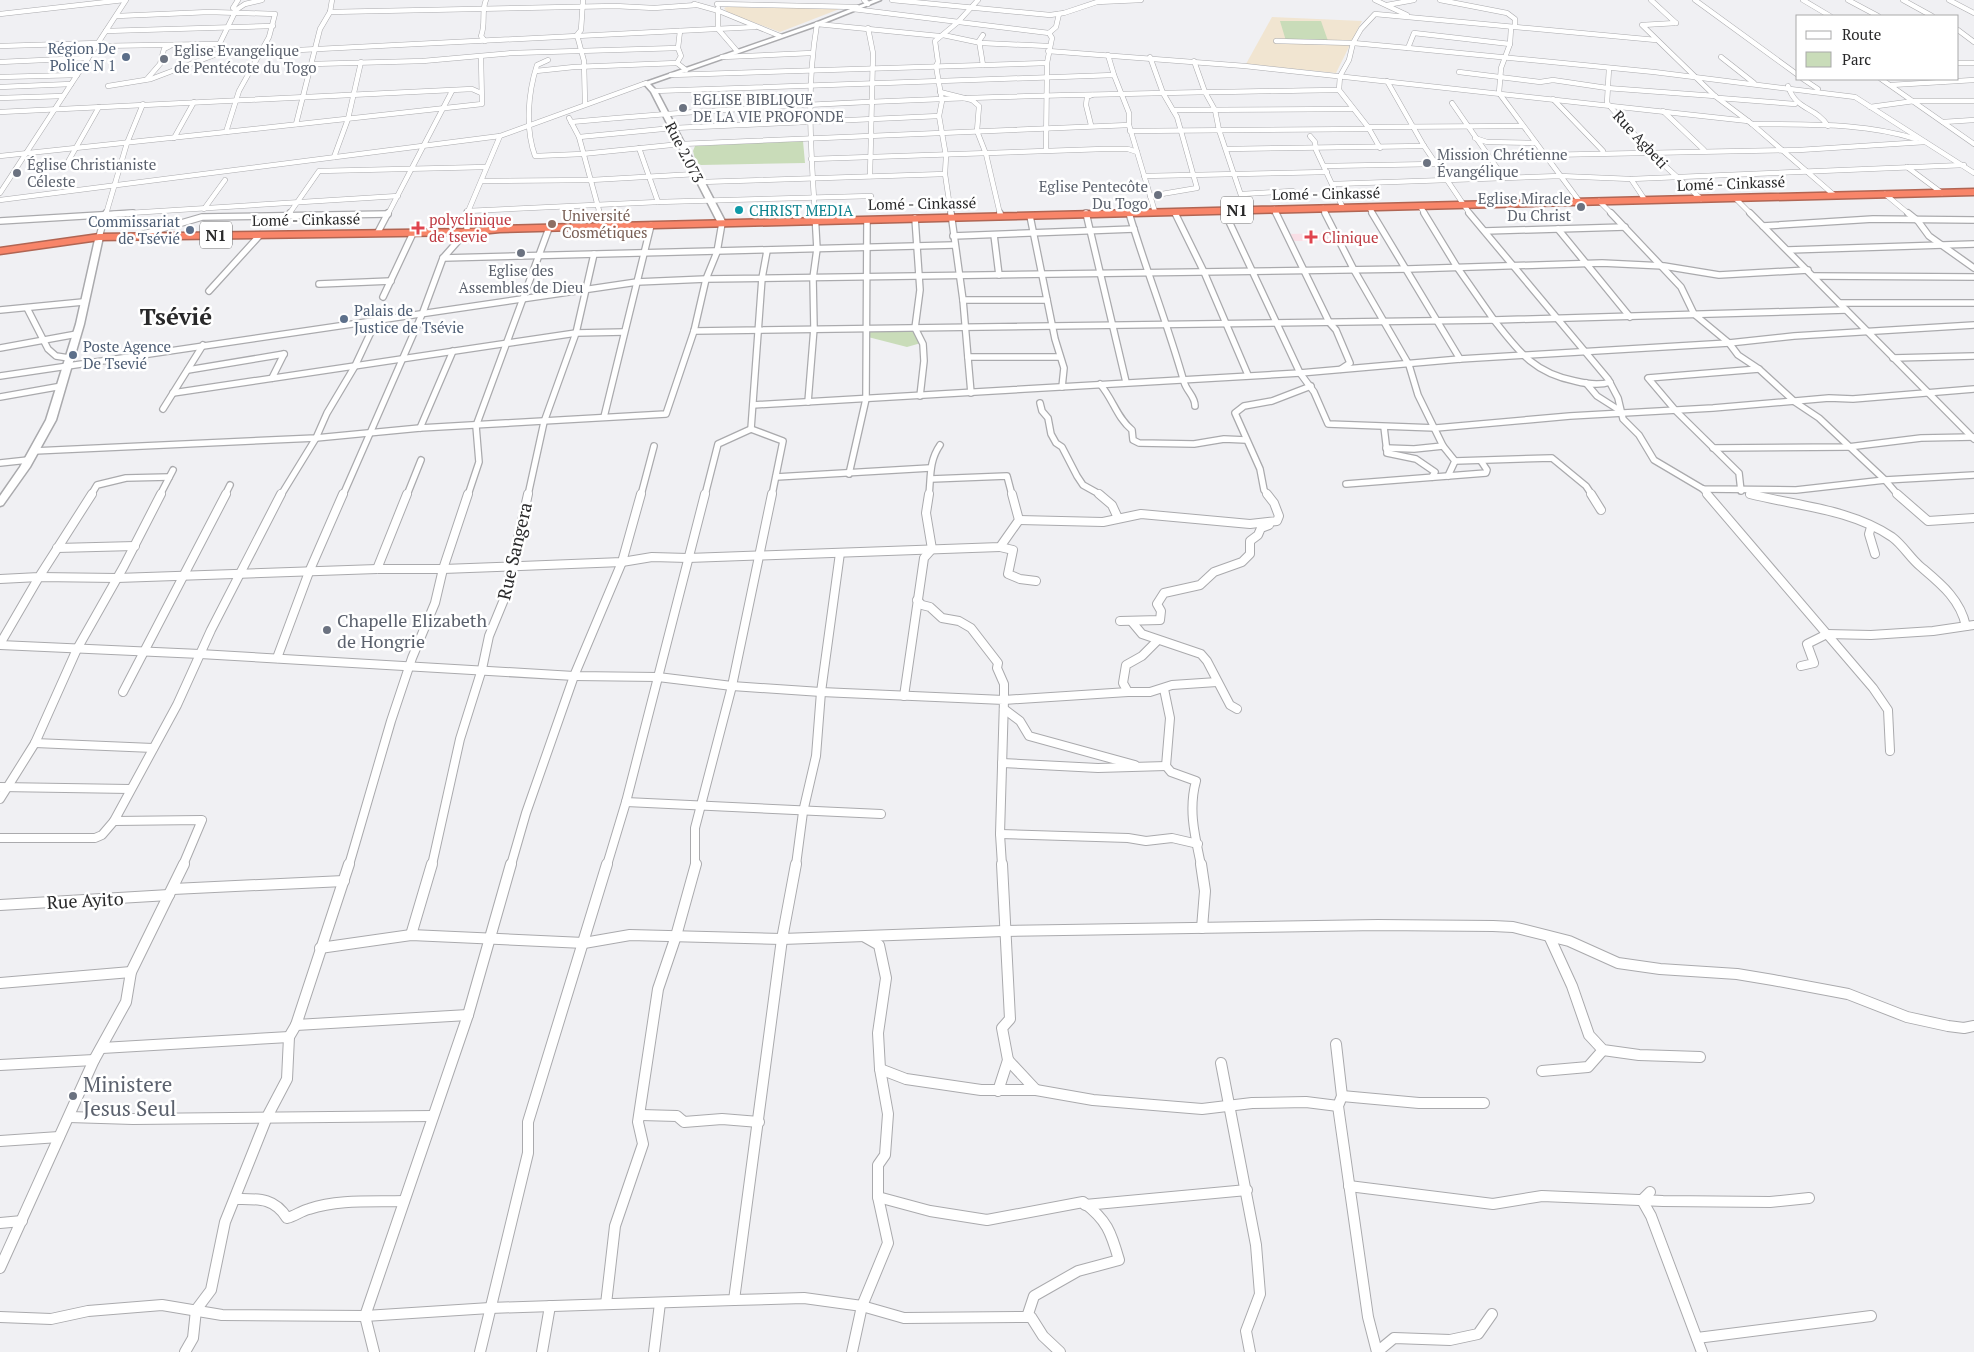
<svg xmlns="http://www.w3.org/2000/svg" width="1974" height="1352" font-family="'PT Serif',serif">
<rect width="100%" height="100%" fill="#f0f0f3"/>
<g fill="#f1e5d1">
<path d="M729 6 754 8H842L780 32 728 13 724 8Z"/>
<path d="M1272 17 1362 21 1336 73 1246 64Z"/>
</g>
<path fill="#f9dfe6" d="M1329 233 1333 241H1293L1290 234Z"/>
<g fill="#c9dcb9">
<path d="M1280 21H1321L1328 41H1286Z"/>
<path d="M803 141 805 163 701 165 696 163 693 151 695 146Z"/>
<path d="M871 329H907L920 336 921 343 907 347 868 337Z"/>
</g>
<g fill="none" stroke-linecap="round" stroke-linejoin="round">
<g stroke="#aaaaad" stroke-width="5.5">
<g id="street-far3">
<path d="M583 0 581 30 577 35 584 61 585 104"/>
<path d="M864 0 868 4"/>
<path d="M892 0 1050 15 1064 13 1097 2 1141 0"/>
<path d="M1375 0 1407 15"/>
<path d="M1440 0 1507 13 1515 19V26"/>
<path d="M1651 0 1676 23"/>
<path d="M1695 0 1798 75"/>
<path d="M1803 0 1830 16"/>
<path d="M1848 0 1878 16"/>
<path d="M1903 0 1932 16"/>
<path d="M1949 0 1974 13"/>
<path d="M694 4 719 11 780 36"/>
<path d="M717 4 857 7"/>
<path d="M1387 5 1414 0"/>
<path d="M718 8V29L737 51"/>
<path d="M853 9 1049 33"/>
<path d="M236 10 245 4 262 0"/>
<path d="M330 12 615 6 654 8 697 5"/>
<path d="M0 14 124 0"/>
<path d="M1676 23 1642 25 1715 96 1752 124 1834 195"/>
<path d="M868 28 873 53 870 176"/>
<path d="M1511 28 1510 44 1501 68 1499 93 1580 202"/>
<path d="M1958 30 1974 42"/>
<path d="M106 31 273 26"/>
<path d="M680 31 678 48 681 56 677 63 686 70"/>
<path d="M943 35 981 43 1048 46"/>
<path d="M983 35 979 41 983 65"/>
<path d="M485 41 481 36C486 24 481 12 486 0"/>
<path d="M1276 41 1353 43 1408 48 1654 72 1855 97 1974 173"/>
<path d="M0 46 98 43"/>
<path d="M96 46 218 44"/>
<path d="M1408 48 1414 33 1510 44"/>
<path d="M217 49 236 10 233 8 238 0"/>
<path d="M1048 51 1245 66 1748 121"/>
<path d="M1108 55 1114 75"/>
<path d="M722 57 812 53"/>
<path d="M1150 57 1163 93 1177 117 1197 188 1150 196"/>
<path d="M1721 57 1754 83"/>
<path d="M548 60 537 65C528 93 525 128 535 156L582 154 681 144 1129 125"/>
<path d="M1194 61 1205 92 1215 110 1219 130 1246 210"/>
<path d="M0 62 88 58"/>
<path d="M1958 63H1974"/>
<path d="M312 64 423 61 512 53 678 48"/>
<path d="M1609 68 1607 103 1651 153 1701 199"/>
<path d="M536 71 574 67 677 63"/>
<path d="M1459 72 1540 82 1553 80 1607 88 1715 96"/>
<path d="M671 75 1047 63 1052 38 1049 33 1056 27 1059 14"/>
<path d="M0 77 77 75"/>
<path d="M147 79 160 64 164 49 170 46"/>
<path d="M1803 79 1818 89"/>
<path d="M1881 79 1974 144"/>
<path d="M1387 81 1424 146 1470 214"/>
<path d="M1891 85 1974 80"/>
<path d="M108 86 151 79 217 54 755 27"/>
<path d="M1788 86C1796 111 1815 106 1828 126"/>
<path d="M0 87 71 84"/>
<path d="M654 91 1114 75 1129 113V125L1155 212"/>
<path d="M940 92 972 100 979 106 977 131 986 154 1000 214"/>
<path d="M0 98 63 96"/>
<path d="M1719 98 1795 104"/>
<path d="M1553 99 1603 151"/>
<path d="M1452 103 1504 178"/>
<path d="M1870 107 1914 101H1974"/>
<path d="M1173 110 1352 109"/>
<path d="M1663 111 1704 150"/>
<path d="M0 112 472 89 481 93"/>
<path d="M569 118 579 137 600 214"/>
<path d="M571 122C826 98 1083 94 1339 90"/>
<path d="M1943 122 1974 120"/>
<path d="M296 124 320 29 330 12 332 0"/>
<path d="M1752 124C1807 125 1863 122 1916 139"/>
<path d="M1091 125 1086 105 1087 97 1092 95"/>
<path d="M1368 127 1523 126"/>
<path d="M1130 131 1369 129"/>
<path d="M226 132 482 104 481 57"/>
<path d="M1310 136 1315 142 1316 150 1343 208"/>
<path d="M579 137 673 128 939 116"/>
<path d="M174 138 194 102"/>
<path d="M1475 138 1487 142 1536 143"/>
<path d="M639 148 658 202"/>
<path d="M1380 148 1368 127 1339 90 1340 76 1349 60 1353 43 1361 29 1375 14 1656 40"/>
<path d="M1227 149 1424 146"/>
<path d="M1046 150 1047 63"/>
<path d="M1544 155 1799 150 1925 142"/>
<path d="M0 156 226 132 239 91 269 37 275 14 209 12 117 16"/>
<path d="M334 157 348 119 361 62"/>
<path d="M811 159 1103 149H1128L1137 152"/>
<path d="M1324 166 1436 164"/>
<path d="M65 167 99 107"/>
<path d="M1907 167 1942 193"/>
<path d="M1144 176 1327 172"/>
<path d="M1631 179 1645 200"/>
<path d="M482 181 591 180 696 174"/>
<path d="M701 182 945 174"/>
<path d="M1333 184 1560 176 1631 179 1964 165"/>
<path d="M0 193 126 0"/>
<path d="M1242 194 1293 191"/>
<path d="M1885 194 1909 214"/>
<path d="M1735 198 1751 214"/>
<path d="M0 200 500 136 646 83"/>
<path d="M1599 201 1612 214"/>
<path d="M1420 206 1425 214"/>
<path d="M1369 207 1373 214"/>
<path d="M1323 208 1326 214"/>
<path d="M204 209 225 180"/>
<path d="M1274 209 1276 214"/>
<path d="M467 211 658 202 871 196"/>
<path d="M1224 211 1225 214"/>
<path d="M1129 212 1130 214"/>
<path d="M1175 212 1176 214"/>
<path d="M106 214 127 143 143 104"/>
<path d="M113 214 398 196"/>
<path d="M289 214 319 171 486 167"/>
<path d="M388 214 452 91"/>
<path d="M467 214 500 136"/>
<path d="M815 214C811 151 806 87 817 24L939 36"/>
<path d="M951 214 945 174 946 156 939 116 942 101 936 66 938 62 935 41 958 22 978 0"/>
</g>
</g>
<g stroke="#aaaaad" stroke-width="8">
<g id="street-far2">
<path d="M467 213V228"/>
<path d="M599 213 603 226"/>
<path d="M951 213 963 300 971 393"/>
<path d="M1000 213 1001 216"/>
<path d="M1086 213 1126 382"/>
<path d="M1129 213C1146 270 1168 325 1184 382 1187 392 1195 396 1195 406"/>
<path d="M1175 213 1204 272 1248 375"/>
<path d="M1225 213 1300 373 1314 392 1328 424 1436 428 1570 416 1713 408 1829 398 1853 399 1974 389"/>
<path d="M1276 213 1329 322 1336 330 1350 363 1341 369"/>
<path d="M1325 213 1354 270 1409 365 1418 395 1443 446 1414 449 1386 448"/>
<path d="M1372 213 1460 359"/>
<path d="M1469 213 1608 379 1618 398 1623 419 1639 435 1654 460 1703 489 1796 490 1885 480 1974 475"/>
<path d="M1611 213 1681 287 1694 314 1729 343 1738 355 1759 369 1795 402 1819 418 1885 480 1898 495"/>
<path d="M1750 213 1974 439"/>
<path d="M1908 213 1918 221 1929 236 1974 268"/>
<path d="M288 216 290 213"/>
<path d="M1030 216 1055 339 1064 368 1062 387"/>
<path d="M915 218 920 290 915 328 923 344 924 361 920 396"/>
<path d="M0 221 133 213"/>
<path d="M1763 226 1873 219 1974 220"/>
<path d="M1558 229 1630 317"/>
<path d="M1485 231 1625 227"/>
<path d="M378 232 388 213"/>
<path d="M994 235 999 275"/>
<path d="M137 236 202 217 388 214"/>
<path d="M953 236 1134 229"/>
<path d="M99 237 106 213"/>
<path d="M1788 250 1974 244"/>
<path d="M443 258 954 245"/>
<path d="M1814 276 1974 277"/>
<path d="M319 284 391 281"/>
<path d="M209 291 260 235"/>
<path d="M383 297 414 231"/>
<path d="M963 300H1047"/>
<path d="M1840 303H1974"/>
<path d="M27 308 48 349 56 356 69 358"/>
<path d="M0 310 83 302"/>
<path d="M1494 320 1846 310"/>
<path d="M1494 320C1519 352 1534 373 1575 381 1587 384 1599 386 1610 382"/>
<path d="M694 331 1494 320 1457 267 1424 213"/>
<path d="M0 348 77 334"/>
<path d="M968 357H1060"/>
<path d="M1893 358 1974 356"/>
<path d="M188 370 284 354"/>
<path d="M0 376 637 282 706 279 1408 269 1602 263 1664 266 1719 275 1808 270"/>
<path d="M272 378 284 354"/>
<path d="M1586 383 1597 396 1619 410"/>
<path d="M1100 384C1113 399 1117 418 1132 430L1133 440 1139 443 1194 444 1224 439 1246 440"/>
<path d="M173 393 576 333 624 332"/>
<path d="M0 397 62 386"/>
<path d="M808 402 814 328 813 278 817 249 815 213"/>
<path d="M1040 403 1042 411 1048 418 1051 434 1056 443 1062 447 1077 476 1083 485 1101 495"/>
<path d="M753 405 1300 373 1460 359 1729 343 1794 336 1974 325"/>
<path d="M163 409 203 345"/>
<path d="M604 417 651 225"/>
<path d="M1384 427 1387 452"/>
<path d="M420 428 453 351"/>
<path d="M751 429 783 441 772 495"/>
<path d="M1443 446 1455 461 1448 476"/>
<path d="M1713 448 1848 447 1921 438 1974 437"/>
<path d="M34 451 316 438 420 428 666 414 694 331 706 279 717 252 722 223"/>
<path d="M1387 453 1416 459 1435 472 1432 477"/>
<path d="M1455 461 1552 458 1586 486 1592 495"/>
<path d="M0 463 28 460"/>
<path d="M849 474 866 399 867 220"/>
<path d="M776 477 930 468"/>
<path d="M931 479 1007 476 1012 495"/>
<path d="M1346 484 1486 473 1487 470 1481 461"/>
<path d="M1703 489 1708 495"/>
<path d="M1741 491 1739 473 1676 411 1648 378 1759 369"/>
<path d="M1750 494 1753 495"/>
<path d="M91 495 97 485 126 478 169 477"/>
<path d="M160 495 173 470"/>
<path d="M225 495 230 485"/>
<path d="M281 495 316 438 327 413 355 366 377 319"/>
<path d="M343 495 423 312 443 258 466 232"/>
<path d="M407 495 421 460"/>
<path d="M468 495 479 462 476 426 549 228"/>
<path d="M528 495 544 422 576 333 594 254"/>
<path d="M641 495 654 446"/>
<path d="M705 495 718 444 751 429 762 278 767 251"/>
<path d="M929 495C931 476 929 461 940 445"/>
<path d="M1268 495 1264 490 1260 469 1235 413 1244 406 1272 401 1311 386"/>
</g>
</g>
<g stroke="#aaaaad" stroke-width="10">
<g id="street-far1">
<path d="M1099 494 1112 505 1118 518"/>
<path d="M1591 494 1601 510"/>
<path d="M1707 494 1873 688 1888 710 1890 751"/>
<path d="M1750 494C1797 506 1851 509 1892 537 1903 545 1910 558 1921 567 1941 584 1960 599 1966 626"/>
<path d="M1897 494 1928 521 1974 518"/>
<path d="M1019 520 1103 522 1141 514 1250 524 1277 521 1279 516 1274 503 1267 494"/>
<path d="M1871 527 1869 534 1875 554"/>
<path d="M1000 547 1013 550 1008 574 1020 579 1036 581"/>
<path d="M57 548 135 546"/>
<path d="M377 569 407 494"/>
<path d="M0 579 39 577 92 494"/>
<path d="M917 600 922 605 930 607 942 618 959 621 971 628 998 663 997 668 1004 684V700L1128 692"/>
<path d="M1120 621 1160 620 1161 611 1157 604 1164 593 1200 585 1214 572 1242 562 1250 554V541L1258 535 1261 528 1269 525"/>
<path d="M1132 622 1142 634 1201 654 1207 661 1230 705 1237 709"/>
<path d="M1157 641 1142 656 1126 665 1123 683 1128 692H1150L1172 685 1217 682"/>
<path d="M0 644 39 577 117 578 377 569H443L622 562 652 557 688 558 1000 547 1019 520 1012 494"/>
<path d="M0 645 200 654 574 676 658 677 732 686 821 692 1004 700 1000 834 1002 865"/>
<path d="M277 658 309 572 343 494"/>
<path d="M1801 666 1814 663 1807 644 1827 634 1871 635 1933 631 1974 625"/>
<path d="M1164 689 1170 718 1166 766 1171 772 1196 781C1188 810 1195 836 1201 865"/>
<path d="M123 692 226 494"/>
<path d="M904 696 924 558 932 549 926 513 929 494"/>
<path d="M1004 709 1020 721 1029 736 1135 765"/>
<path d="M35 743 153 748"/>
<path d="M1002 763 1098 768 1166 766"/>
<path d="M0 787 130 789"/>
<path d="M0 799 35 743 77 649 124 566 161 494"/>
<path d="M626 802 881 814"/>
<path d="M1000 834 1128 838 1146 841 1172 838 1198 844"/>
<path d="M0 838H95L102 835 114 821"/>
<path d="M183 865 202 820 114 821 177 705 211 630 281 494"/>
<path d="M349 865 391 721 412 658 435 603 443 569 468 494"/>
<path d="M432 865 460 739 482 669 489 636 505 597 528 494"/>
<path d="M511 865 526 813 574 676 622 562 641 494"/>
<path d="M607 865 626 802 705 494"/>
<path d="M695 865V828L732 686 772 494"/>
<path d="M796 865 803 812 816 756 821 692 840 553"/>
</g>
</g>
<g stroke="#aaaaad" stroke-width="12">
<g id="street">
<path d="M349 864 296 1025 468 1015"/>
<path d="M1201 864 1205 891 1202 928"/>
<path d="M173 889 344 881"/>
<path d="M0 905 169 895"/>
<path d="M411 935 432 864"/>
<path d="M1550 938 1572 986 1589 1035 1603 1050 1639 1055 1700 1057"/>
<path d="M320 948 411 935 584 943 630 935 782 939 1004 931 1378 925 1493 926 1513 927 1569 941 1618 963 1660 969 1737 974 1773 980 1848 994 1907 1017 1948 1026 1964 1028 1974 1026"/>
<path d="M0 983 131 972"/>
<path d="M1336 1044 1342 1096 1338 1106 1368 1317 1377 1352"/>
<path d="M102 1048 289 1037"/>
<path d="M1008 1060 1036 1090"/>
<path d="M1221 1063 1256 1245 1260 1294 1246 1331 1250 1352"/>
<path d="M0 1065 94 1060"/>
<path d="M880 1069 906 1079 981 1090H1036L1093 1100 1202 1109 1252 1103 1306 1102 1338 1106"/>
<path d="M1542 1071 1588 1067 1603 1050"/>
<path d="M998 1091 1008 1060 1002 1028 1010 1019 1002 864"/>
<path d="M1342 1096 1419 1103H1484"/>
<path d="M641 1115 677 1116 684 1122 722 1119 759 1122"/>
<path d="M69 1117 133 1119 433 1116"/>
<path d="M0 1141 59 1137"/>
<path d="M1349 1186 1493 1204 1542 1196 1663 1201 1770 1202 1809 1198"/>
<path d="M1650 1192 1642 1200 1651 1216 1702 1352"/>
<path d="M878 1197 930 1211 987 1220 1083 1202C1107 1220 1111 1232 1119 1260L1078 1271 1034 1296 1027 1317"/>
<path d="M235 1199C258 1199 274 1197 287 1218 295 1216 301 1211 309 1209 339 1199 373 1202 404 1201"/>
<path d="M1085 1205 1247 1190"/>
<path d="M0 1223 22 1221"/>
<path d="M0 1268 94 1060 126 1002 131 972 184 864"/>
<path d="M734 1300 804 1298 862 1306 904 1318 1031 1317 1043 1336 1060 1352"/>
<path d="M606 1304 615 1226 643 1144 638 1122 658 989 676 936 696 864"/>
<path d="M0 1317 51 1319 88 1311 162 1305 222 1315 365 1316 490 1308 734 1300 782 939 796 864"/>
<path d="M1697 1338 1871 1316"/>
<path d="M185 1352 193 1338 196 1310 211 1290 225 1222 267 1117 287 1079 289 1037 296 1025"/>
<path d="M374 1352 365 1316 468 1015 511 864"/>
<path d="M480 1352 528 1153V1122L607 864"/>
<path d="M542 1352 550 1306"/>
<path d="M654 1352 660 1303"/>
<path d="M852 1352 862 1306 888 1243 878 1197V1165L885 1155 888 1114 880 1069 878 1033 886 978 879 945 865 937"/>
<path d="M1377 1352 1394 1338 1450 1340 1478 1334 1492 1314"/>
</g>
</g>
<g stroke="#aaaaad" stroke-width="3">
<g id="secondary">
<path d="M873 0H881L819 25 650 84 657 91 726 223 719 225 651 92 643 83 815 23Z"/>
<path d="M96 235 103 237 84 324 56 420 30 467 3 505 0 506V496L20 467 46 420 76 324Z"/>
</g>
</g>
<g stroke="#b06553" stroke-width="3">
<path id="highway" d="M1974 189V195L500 232 470 235 99 240 0 254V248L99 234 470 229 500 226Z"/>
</g>
<use href="#street-far3" stroke="#fff" stroke-width="4.5"/>
<use href="#street-far2" stroke="#fff" stroke-width="5.5"/>
<use href="#street-far1" stroke="#fff" stroke-width="8"/>
<use href="#street" stroke="#fff" stroke-width="10"/>
<use href="#secondary" fill="#fff" fill-rule="evenodd"/>
<use href="#highway" fill="#f88569" fill-rule="evenodd"/>
</g>
<g fill="#5c6f8a" stroke="#fff" stroke-width="2">
<circle cx="126" cy="57" r="5"/>
<circle cx="190" cy="230" r="5"/>
<circle cx="344" cy="319" r="5"/>
<circle cx="73" cy="355" r="5"/>
</g>
<g fill="#6b7280" stroke="#fff" stroke-width="2">
<circle cx="164" cy="59" r="5"/>
<circle cx="683" cy="108" r="5"/>
<circle cx="1427" cy="163" r="5"/>
<circle cx="17" cy="173" r="5"/>
<circle cx="1158" cy="195" r="5"/>
<circle cx="1581" cy="207" r="5"/>
<circle cx="521" cy="253" r="5"/>
<circle cx="327" cy="630" r="5"/>
<circle cx="73" cy="1096" r="5"/>
</g>
<circle fill="#0f9aa8" stroke="#fff" stroke-width="2" cx="739" cy="210" r="5"/>
<circle fill="#8d6e63" stroke="#fff" stroke-width="2" cx="552" cy="224" r="5"/>
<g fill="#e0444e" stroke="#fff" stroke-width="2">
<path d="M415.5 220.5h5v5h5v5h-5v5h-5v-5h-5v-5h5z"/>
<path d="M1308.5 229.5h5v5h5v5h-5v5h-5v-5h-5v-5h5z"/>
</g>
<g text-anchor="middle" dominant-baseline="central" stroke-width="5" stroke-linejoin="round" paint-order="stroke">
<g font-size="15" fill="#4e5e75" stroke="#fff" text-anchor="end">
<text x="116" y="48">Région De<tspan x="116" dy="17">Police N 1</tspan></text>
<text x="180" y="221">Commissariat<tspan x="180" dy="17">de Tsévié</tspan></text>
<text x="354" y="310" text-anchor="start">Palais de<tspan x="354" dy="17">Justice de Tsévie</tspan></text>
<text x="83" y="346" text-anchor="start">Poste Agence<tspan x="83" dy="17">De Tsevié</tspan></text>
</g>
<g font-size="15" fill="#5b616d" stroke="#fff" text-anchor="start">
<text x="174" y="50">Eglise Evangelique<tspan x="174" dy="17">de Pentécote du Togo</tspan></text>
<text x="693" y="99">EGLISE BIBLIQUE<tspan x="693" dy="17">DE LA VIE PROFONDE</tspan></text>
<text x="1437" y="154">Mission Chrétienne<tspan x="1437" dy="17">Évangélique</tspan></text>
<text x="27" y="164">Église Christianiste<tspan x="27" dy="17">Céleste</tspan></text>
<text x="1148" y="186" text-anchor="end">Eglise Pentecôte<tspan x="1148" dy="17">Du Togo</tspan></text>
<text x="1571" y="198" text-anchor="end">Eglise Miracle<tspan x="1571" dy="17">Du Christ</tspan></text>
<text x="521" y="270" text-anchor="middle">Eglise des<tspan x="521" dy="17">Assembles de Dieu</tspan></text>
</g>
<g font-size="15" fill="#29292a" stroke="#fff">
<text transform="translate(1641 139) rotate(47)">Rue Agbeti</text>
<text transform="translate(685 152) rotate(63)">Rue 2.073</text>
<text transform="translate(1731 183) rotate(-2)">Lomé - Cinkassé</text>
<text transform="translate(1326 193) rotate(-1)">Lomé - Cinkassé</text>
<text transform="translate(922 203) rotate(-1)">Lomé - Cinkassé</text>
<text transform="translate(306 219) rotate(-1)">Lomé - Cinkassé</text>
</g>
<g font-size="15" fill="#0d838f" stroke="#fff" text-anchor="start">
<text x="749" y="210">CHRIST MEDIA</text>
</g>
<g font-size="15" fill="#785e54" stroke="#fff" text-anchor="start">
<text x="562" y="215">Université<tspan x="562" dy="17">Cosmétiques</tspan></text>
</g>
<g font-size="15" fill="#be3a42" stroke="#fff" text-anchor="start">
<text x="429" y="219">polyclinique<tspan x="429" dy="17">de tsevie</tspan></text>
<text x="1322" y="237">Clinique</text>
</g>
<g fill="#fff" stroke="#69696a" stroke-width="1">
<rect x="1221" y="196.5" width="32" height="27" rx="4"/>
<rect x="200" y="221.5" width="32" height="27" rx="4"/>
</g>
<g font-size="16" font-weight="bold" fill="#29292a">
<text x="1237" y="210">N1</text>
<text x="216" y="235">N1</text>
</g>
<g font-size="18" fill="#29292a" stroke="#fff">
<text transform="translate(514 551) rotate(-77)">Rue Sangera</text>
<text transform="translate(85 900) rotate(-3)">Rue Ayito</text>
</g>
<g font-size="18" fill="#5b616d" stroke="#fff" text-anchor="start">
<text x="337" y="620">Chapelle Elizabeth<tspan x="337" dy="21">de Hongrie</tspan></text>
</g>
<g font-size="21" fill="#5b616d" stroke="#fff" text-anchor="start">
<text x="83" y="1084">Ministere<tspan x="83" dy="24">Jesus Seul</tspan></text>
</g>
<g font-size="24" font-weight="bold" fill="#29292a" stroke="#fff">
<text x="176" y="316">Tsévié</text>
</g>
</g>
<rect x="1796" y="15" width="162" height="65" fill="#ffffff" stroke="#a9a9aa"/>
<rect x="1806" y="31" width="25" height="8" fill="#ffffff" stroke="#a9a9aa"/>
<text x="1842" y="40" font-size="15" fill="#29292a">Route</text>
<rect x="1806" y="52" width="25" height="15" fill="#c9dcb9" stroke="#a9a9aa"/>
<text x="1842" y="65" font-size="15" fill="#29292a">Parc</text>
</svg>
